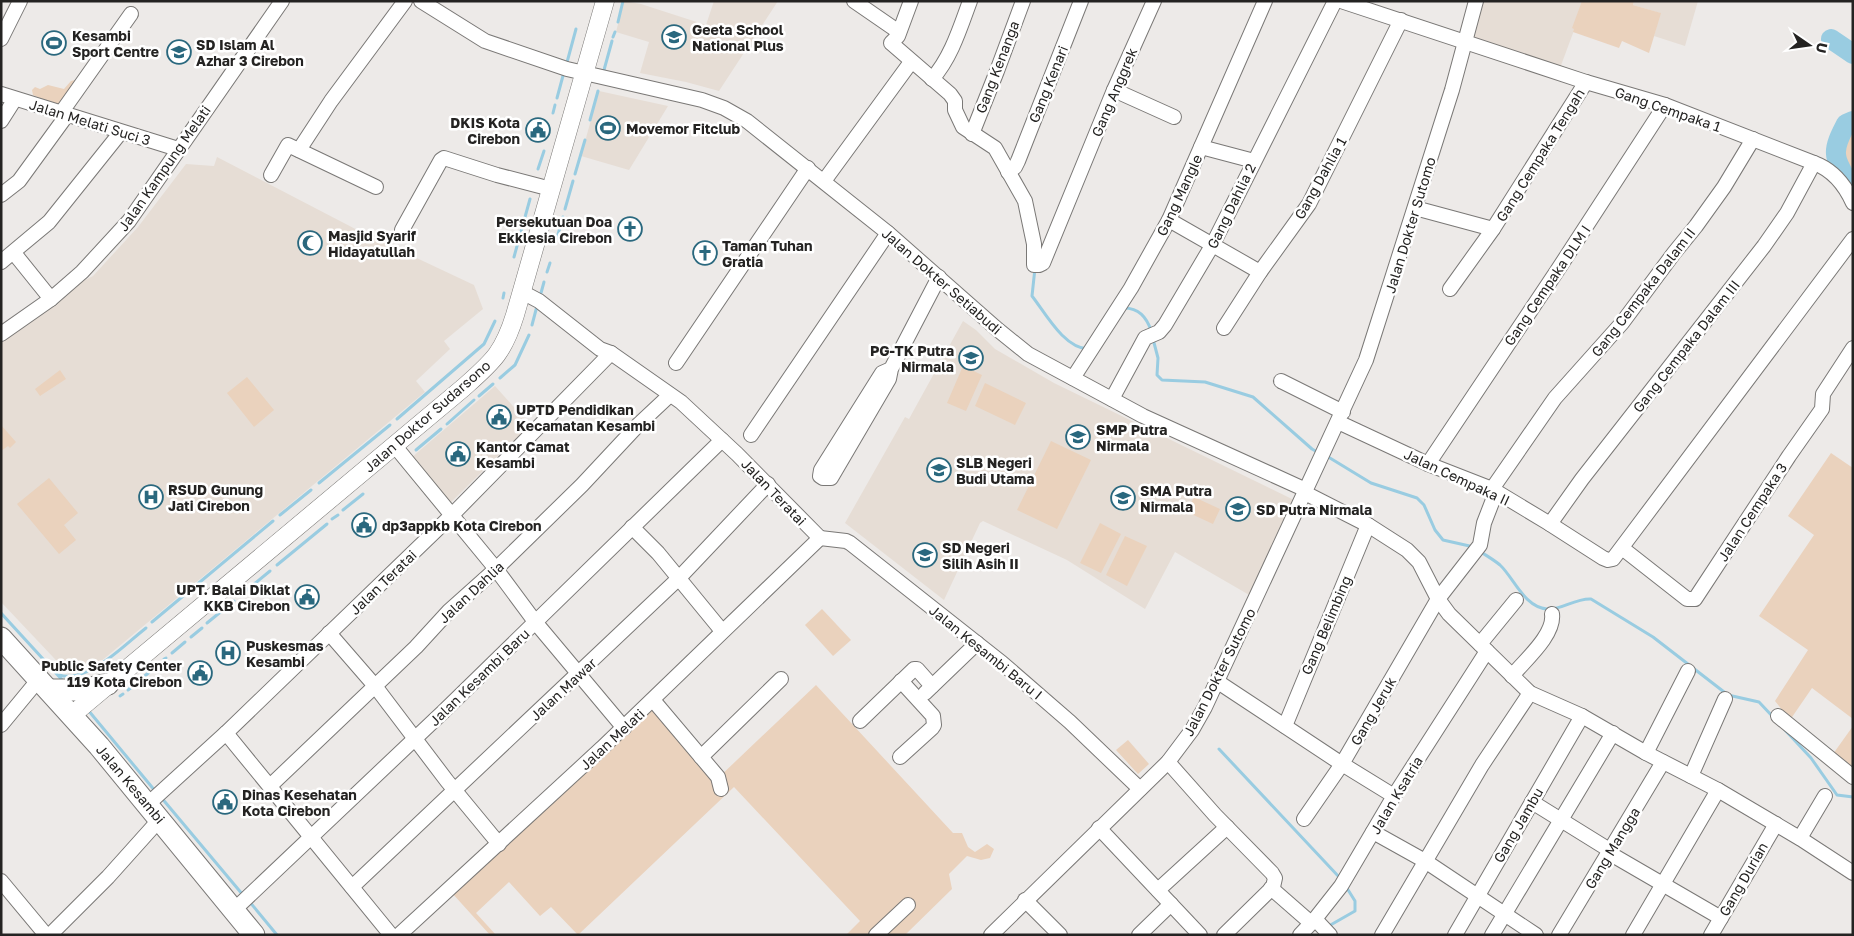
<svg xmlns="http://www.w3.org/2000/svg" width="1854" height="936" font-family="'Golos Text',sans-serif">
<rect width="100%" height="100%" fill="#edeae8"/>
<g fill="#e6ddd5">
<path d="M624 1 641 4 706 25 714 1H778L719 91 686 82 640 73 649 42 616 32Z"/>
<path d="M1481 1H1585L1560 68 1472 38Z"/>
<path d="M1634 1H1698L1685 46 1654 36 1660 13 1633 5Z"/>
<path d="M599 91 668 106 629 170 581 156Z"/>
<path d="M217 157 365 234 368 233 372 237 474 285 483 309 444 341 450 349 416 381 425 392 82 677 70 675 1 602V338L79 283 93 276 138 227 186 164 214 166Z"/>
<path d="M963 321 976 330 995 349 1054 383 1294 500 1251 596 1175 552 1145 609 1067 560 983 521 980 523 944 600 845 523 905 417 909 419 915 408Z"/>
<path d="M495 386 530 425 448 505 411 458Z"/>
</g>
<g fill="#ead2bd">
<path d="M1582 1H1634L1633 5 1661 13 1649 53 1622 41 1619 48 1573 32 1574 29 1572 28Z"/>
<path d="M75 80H78L61 107 33 95 32 90 35 87 40 89 48 85 64 89 71 81Z"/>
<path d="M1853 128V174L1842 152 1846 134Z"/>
<path d="M963 366 982 375 966 411 947 403Z"/>
<path d="M60 370 66 379 40 396 35 389Z"/>
<path d="M247 377 274 410 254 427 227 393Z"/>
<path d="M985 383 1026 403 1015 425 975 406Z"/>
<path d="M1 425 16 442 10 448 8 446 1 451Z"/>
<path d="M1051 441 1091 460 1057 529 1017 510Z"/>
<path d="M1831 453 1853 468V719L1812 688 1790 720 1775 701 1808 650 1759 616 1814 535 1788 516Z"/>
<path d="M49 478 78 513 64 525 76 540 59 554 17 504Z"/>
<path d="M1194 497 1220 509 1213 524 1187 512Z"/>
<path d="M1100 523 1121 534 1101 573 1080 563Z"/>
<path d="M1125 536 1147 546 1127 586 1106 575Z"/>
<path d="M822 609 851 640 833 656 805 625Z"/>
<path d="M816 685 953 833H962L968 847 975 852 987 844 994 849 990 858 981 860 967 856 949 874 952 889 905 935H846L860 921 734 787 578 935 551 907 540 916 509 882 476 913 496 935H490L452 893 649 707 717 779Z"/>
<path d="M1853 726V770L1833 754Z"/>
<path d="M1128 740 1149 764 1138 774 1116 750Z"/>
</g>
<g fill="none" stroke-linecap="round" stroke-linejoin="round">
<g stroke="#99cce1" stroke-width="3">
<path d="M618 22 623 1"/>
<path d="M613 37 615 32"/>
<path d="M566 66 576 29"/>
<path d="M604 70 612 41"/>
<path d="M557 98 564 72"/>
<path d="M553 113 555 105"/>
<path d="M590 120 598 91"/>
<path d="M538 169 544 151"/>
<path d="M575 174 585 140"/>
<path d="M565 209 573 181"/>
<path d="M557 238 563 217"/>
<path d="M514 257 530 199"/>
<path d="M1035 268 1032 296C1046 314 1064 348 1088 349"/>
<path d="M547 272 550 263"/>
<path d="M541 293 544 282"/>
<path d="M503 298 504 293"/>
<path d="M1124 308C1139 308 1146 317 1151 330"/>
<path d="M532 325 537 306"/>
<path d="M1153 339 1158 358 1157 375 1162 380 1205 382 1253 397 1312 449 1319 453"/>
<path d="M500 378 515 365 529 335"/>
<path d="M479 396 493 384"/>
<path d="M397 419 484 344 495 321"/>
<path d="M447 424 474 400"/>
<path d="M416 450 441 429"/>
<path d="M1325 455 1371 483 1417 498 1424 505 1435 530 1443 540 1474 547"/>
<path d="M319 483 390 425"/>
<path d="M343 510 363 494"/>
<path d="M280 515 311 490"/>
<path d="M332 519 338 515"/>
<path d="M1481 552C1487 556 1494 560 1500 565 1514 578 1524 607 1547 609 1560 611 1575 598 1591 599L1653 637 1728 695 1759 702 1774 718"/>
<path d="M277 565 327 524"/>
<path d="M242 594 270 571"/>
<path d="M1 613 65 683"/>
<path d="M152 622 273 521"/>
<path d="M207 623 234 601"/>
<path d="M191 637 202 628"/>
<path d="M172 653 185 642"/>
<path d="M164 659 166 658"/>
<path d="M59 675C88 684 124 645 146 628"/>
<path d="M128 690 159 664"/>
<path d="M120 696 123 694"/>
<path d="M88 710 156 792"/>
<path d="M1785 730 1811 758 1837 795 1853 797"/>
<path d="M1219 749 1340 878"/>
<path d="M160 796 243 895"/>
<path d="M249 901 277 935"/>
<path d="M1327 927 1355 911V901L1345 885"/>
</g>
<g stroke="#99cce1" stroke-width="20">
<path d="M1831 39 1853 54"/>
<path d="M1853 121 1846 124C1842 132 1835 144 1836 154 1836 163 1848 182 1853 190"/>
</g>
<g stroke="#7a7876" stroke-width="16">
<g id="minor">
<path d="M421 1 485 41 567 69 702 100 724 108 747 121 888 233 997 329 1028 354 1143 416 1306 490"/>
<path d="M854 1 899 32"/>
<path d="M911 1 898 36 891 43 950 94 955 101V110L963 127 995 148 1025 201 1034 244V265H1039L1043 263 1114 90 1154 1"/>
<path d="M1341 1 1586 82 1665 105 1814 163C1833 170 1845 185 1853 203"/>
<path d="M1 39 20 1"/>
<path d="M932 79C951 58 960 28 970 1"/>
<path d="M1114 90 1174 117"/>
<path d="M1 94 178 149"/>
<path d="M61 113 131 14"/>
<path d="M1 121 15 99"/>
<path d="M972 134 997 71 1023 1"/>
<path d="M1201 147 1254 161"/>
<path d="M299 150 331 101 405 1"/>
<path d="M1008 172 1015 167 1018 161 1081 1"/>
<path d="M271 175 288 145 376 187"/>
<path d="M824 181 911 62"/>
<path d="M1 195 19 181 67 115"/>
<path d="M1415 208 1493 229"/>
<path d="M1169 220 1260 272"/>
<path d="M402 230 441 160 444 158 497 175 551 189"/>
<path d="M14 253 51 299"/>
<path d="M1 262 49 222 121 132"/>
<path d="M1450 289 1493 229 1586 82"/>
<path d="M522 292 539 301 600 349 611 353 681 402 737 454 820 538"/>
<path d="M1224 328 1260 272 1309 204 1401 20"/>
<path d="M1 334 51 299 82 272 129 221 282 1"/>
<path d="M676 363 808 168"/>
<path d="M891 369 882 373 821 470 820 476 823 478H831L889 379 891 369 939 277"/>
<path d="M1073 378 1131 288 1169 220 1265 1"/>
<path d="M1281 381 1343 412"/>
<path d="M1112 399 1145 338 1159 332 1165 325 1213 244 1335 1"/>
<path d="M1338 422 1428 464 1492 489 1550 524 1603 558 1608 560 1613 559 1853 239"/>
<path d="M751 435 888 233"/>
<path d="M394 445 496 569 536 623 624 728"/>
<path d="M1428 464 1557 271 1665 105"/>
<path d="M1492 489 1555 398 1622 323 1674 253 1696 226 1724 187 1753 139"/>
<path d="M1305 493 1368 525 1407 550 1419 562 1438 599 1449 614 1530 693 1582 716 1646 753 1718 790 1801 839 1853 873"/>
<path d="M1550 524 1582 479 1764 246 1787 213 1814 163"/>
<path d="M632 527 658 553 722 631"/>
<path d="M820 538 846 541 850 543 1002 663 1070 722 1140 789"/>
<path d="M1622 548 1687 599H1695L1789 456 1822 409 1823 394 1853 348"/>
<path d="M329 633 375 686 447 781 499 844"/>
<path d="M1480 644 1516 600"/>
<path d="M1512 676C1524 661 1555 635 1552 614"/>
<path d="M1218 682 1342 764 1394 796"/>
<path d="M925 693 977 643"/>
<path d="M653 700 718 777 721 789"/>
<path d="M1778 716 1853 777"/>
<path d="M860 721 914 669H917L932 686"/>
<path d="M1 725 39 679"/>
<path d="M1285 726 1368 525"/>
<path d="M226 733 391 935"/>
<path d="M1646 753 1688 671"/>
<path d="M701 757 781 679"/>
<path d="M900 757 932 728 934 725 933 716 901 681"/>
<path d="M1168 762 1215 815 1272 873 1275 878 1273 887 1224 935"/>
<path d="M1691 776 1725 699"/>
<path d="M270 786 416 647 449 611 496 569 582 485 639 424 670 395"/>
<path d="M1532 802 1611 851"/>
<path d="M148 804 226 733 452 515 611 353"/>
<path d="M1304 819 1342 764 1438 599 1480 545 1484 523 1496 492"/>
<path d="M1099 828 1200 935"/>
<path d="M1373 832 1425 861 1536 935"/>
<path d="M1800 838 1825 796"/>
<path d="M1609 853 1721 918"/>
<path d="M1 881 46 935"/>
<path d="M352 887 679 578 768 484"/>
<path d="M1271 888 1311 923"/>
<path d="M1158 890 1227 827"/>
<path d="M1025 900 1060 935"/>
<path d="M234 910 443 712 722 440"/>
<path d="M1315 919 1330 935"/>
<path d="M50 935 108 877 160 819"/>
<path d="M399 935 602 748 820 538"/>
<path d="M876 935 908 905"/>
<path d="M991 935 1168 762 1192 730 1205 707 1366 360 1452 90 1476 1"/>
<path d="M1139 935 1171 904"/>
<path d="M1300 935 1315 919 1341 886 1394 796 1487 651"/>
<path d="M1382 935 1482 765 1530 693"/>
<path d="M1455 935 1582 716"/>
<path d="M1492 935 1613 733"/>
<path d="M1559 935 1663 762"/>
<path d="M1633 935 1718 790"/>
<path d="M1711 935 1776 824"/>
</g>
</g>
<g stroke="#7a7876" stroke-width="19">
<path id="tertiary" d="M72 715 463 388C492 362 503 354 515 315L605 1"/>
</g>
<g stroke="#7a7876" stroke-width="23">
<g id="primary">
<path d="M1 638 99 746 254 935"/>
<path d="M49 690H83L108 684"/>
</g>
</g>
<use href="#minor" stroke="#fff" stroke-width="14"/>
<use href="#tertiary" stroke="#fff" stroke-width="18"/>
<use href="#primary" stroke="#fff" stroke-width="21"/>
</g>
<defs>
<g id="school-ring" transform="scale(1.25)"><circle r="9.5" fill="#fff" stroke="#2a687e" stroke-width="1.5"/><path d="M0-5L7-2L0 1L-7-2ZM-4 1L0 2.5L4 1V4Q0 6-4 4Z" fill="#2a687e"/></g>
<g id="stadium-ring" transform="scale(1.25)"><circle r="9.5" fill="#fff" stroke="#2a687e" stroke-width="1.5"/><path d="M0-5a6.5 5 0 1 0 0 10a6.5 5 0 1 0 0-10ZM-3.5-1.8h7v3.6h-7Z" fill="#2a687e"/></g>
<g id="civic-ring" transform="scale(1.25)"><circle r="9.5" fill="#fff" stroke="#2a687e" stroke-width="1.5"/><path d="M-.6-6.5H3V-4.5H.6V-3L4-1V1h2V6H-6V1h2V-1L-.6-3ZM-1.2 2.5V6h2.4V2.5Z" fill="#2a687e"/></g>
<g id="church-ring" transform="scale(1.25)"><circle r="9.5" fill="#fff" stroke="#2a687e" stroke-width="1.5"/><path d="M-1.2-6h2.4v3.5h3.3v2.4h-3.3V6h-2.4V-.1h-3.3v-2.4h3.3Z" fill="#2a687e"/></g>
<g id="mosque-ring" transform="scale(1.25)"><circle r="9.5" fill="#fff" stroke="#2a687e" stroke-width="1.5"/><path d="M3.5-4.9A6 6 0 1 0 3.5 4.9A5 5 0 1 1 3.5-4.9Z" fill="#2a687e"/></g>
<g id="hospital-ring" transform="scale(1.25)"><circle r="9.5" fill="#fff" stroke="#2a687e" stroke-width="1.5"/><path d="M-5-5h3v3.5h4V-5h3V5h-3V1.5h-4V5h-3Z" fill="#2a687e"/></g>
</defs>
<g fill-rule="evenodd">
<use href="#school-ring" x="674" y="37"/>
<use href="#stadium-ring" x="54" y="43"/>
<use href="#school-ring" x="179" y="52"/>
<use href="#stadium-ring" x="608" y="128"/>
<use href="#civic-ring" x="538" y="130"/>
<use href="#church-ring" x="630" y="229"/>
<use href="#mosque-ring" x="310" y="243"/>
<use href="#church-ring" x="705" y="253"/>
<use href="#school-ring" x="971" y="358"/>
<use href="#civic-ring" x="499" y="417"/>
<use href="#school-ring" x="1078" y="437"/>
<use href="#civic-ring" x="458" y="454"/>
<use href="#school-ring" x="939" y="470"/>
<use href="#hospital-ring" x="151" y="497"/>
<use href="#school-ring" x="1123" y="498"/>
<use href="#school-ring" x="1238" y="509"/>
<use href="#civic-ring" x="364" y="525"/>
<use href="#school-ring" x="925" y="555"/>
<use href="#civic-ring" x="307" y="597"/>
<use href="#hospital-ring" x="228" y="653"/>
<use href="#civic-ring" x="200" y="673"/>
<use href="#civic-ring" x="225" y="802"/>
</g>
<g text-anchor="middle" dominant-baseline="central" stroke-width="5" stroke-linejoin="round" paint-order="stroke">
<g font-size="14" font-weight="bold" fill="#242322" stroke="#fff" text-anchor="start">
<text x="692" y="29">Geeta School<tspan x="692" dy="16">National Plus</tspan></text>
<text x="72" y="35">Kesambi<tspan x="72" dy="16">Sport Centre</tspan></text>
<text x="196" y="44">SD Islam Al<tspan x="196" dy="16">Azhar 3 Cirebon</tspan></text>
<text x="520" y="122" text-anchor="end">DKIS Kota<tspan x="520" dy="16">Cirebon</tspan></text>
<text x="626" y="128">Movemor Fitclub</text>
<text x="612" y="221" text-anchor="end">Persekutuan Doa<tspan x="612" dy="16">Ekklesia Cirebon</tspan></text>
<text x="328" y="235">Masjid Syarif<tspan x="328" dy="16">Hidayatullah</tspan></text>
<text x="722" y="245">Taman Tuhan<tspan x="722" dy="16">Gratia</tspan></text>
<text x="954" y="350" text-anchor="end">PG-TK Putra<tspan x="954" dy="16">Nirmala</tspan></text>
<text x="516" y="409">UPTD Pendidikan<tspan x="516" dy="16">Kecamatan Kesambi</tspan></text>
<text x="1096" y="429">SMP Putra<tspan x="1096" dy="16">Nirmala</tspan></text>
<text x="476" y="446">Kantor Camat<tspan x="476" dy="16">Kesambi</tspan></text>
<text x="956" y="462">SLB Negeri<tspan x="956" dy="16">Budi Utama</tspan></text>
<text x="168" y="489">RSUD Gunung<tspan x="168" dy="16">Jati Cirebon</tspan></text>
<text x="1140" y="490">SMA Putra<tspan x="1140" dy="16">Nirmala</tspan></text>
<text x="1256" y="509">SD Putra Nirmala</text>
<text x="382" y="525">dp3appkb Kota Cirebon</text>
<text x="942" y="547">SD Negeri<tspan x="942" dy="16">Silih Asih II</tspan></text>
<text x="290" y="589" text-anchor="end">UPT. Balai Diklat<tspan x="290" dy="16">KKB Cirebon</tspan></text>
<text x="246" y="645">Puskesmas<tspan x="246" dy="16">Kesambi</tspan></text>
<text x="182" y="665" text-anchor="end">Public Safety Center<tspan x="182" dy="16">119 Kota Cirebon</tspan></text>
<text x="242" y="794">Dinas Kesehatan<tspan x="242" dy="16">Kota Cirebon</tspan></text>
</g>
<g font-size="14" fill="#242322" stroke="#fff">
<text transform="translate(997 67) rotate(-69)">Gang Kenanga</text>
<text transform="translate(1048 84) rotate(-68)">Gang Kenari</text>
<text transform="translate(1114 92) rotate(-67)">Gang Anggrek</text>
<text transform="translate(1668 109) rotate(19)">Gang Cempaka 1</text>
<text transform="translate(90 122) rotate(17)">Jalan Melati Suci 3</text>
<text transform="translate(1540 155) rotate(-58)">Gang Cempaka Tengah</text>
<text transform="translate(164 168) rotate(-55)">Jalan Kampung Melati</text>
<text transform="translate(1320 178) rotate(-61)">Gang Dahlia 1</text>
<text transform="translate(1179 195) rotate(-65)">Gang Mangle</text>
<text transform="translate(1231 206) rotate(-64)">Gang Dahlia 2</text>
<text transform="translate(1410 225) rotate(-73)">Jalan Dokter Sutomo</text>
<text transform="translate(942 281) rotate(41)">Jalan Dokter Setiabudi</text>
<text transform="translate(1547 285) rotate(-56)">Gang Cempaka DLM I</text>
<text transform="translate(1643 292) rotate(-52)">Gang Cempaka Dalam II</text>
<text transform="translate(1686 346) rotate(-52)">Gang Cempaka Dalam III</text>
<text transform="translate(427 416) rotate(-41)">Jalan Doktor Sudarsono</text>
<text transform="translate(1457 477) rotate(25)">Jalan Cempaka II</text>
<text transform="translate(774 492) rotate(46)">Jalan Teratai</text>
<text transform="translate(1752 512) rotate(-57)">Jalan Cempaka 3</text>
<text transform="translate(383 582) rotate(-44)">Jalan Teratai</text>
<text transform="translate(471 592) rotate(-43)">Jalan Dahlia</text>
<text transform="translate(1326 625) rotate(-67)">Gang Belimbing</text>
<text transform="translate(986 652) rotate(39)">Jalan Kesambi Baru I</text>
<text transform="translate(1219 672) rotate(-63)">Jalan Dokter Sutomo</text>
<text transform="translate(479 677) rotate(-44)">Jalan Kesambi Baru</text>
<text transform="translate(563 689) rotate(-43)">Jalan Mawar</text>
<text transform="translate(1373 711) rotate(-60)">Gang Jeruk</text>
<text transform="translate(612 739) rotate(-43)">Jalan Melati</text>
<text transform="translate(131 784) rotate(50)">Jalan Kesambi</text>
<text transform="translate(1396 795) rotate(-59)">Jalan Ksatria</text>
<text transform="translate(1518 825) rotate(-60)">Gang Jambu</text>
<text transform="translate(1612 848) rotate(-59)">Gang Mangga</text>
<text transform="translate(1743 879) rotate(-60)">Gang Durian</text>
</g>
</g>
<rect width="1854" height="936" fill="none" stroke="#242322" stroke-width="5"/>
<g transform="translate(1809 45) rotate(103)" stroke="#ffffff" stroke-width="4" paint-order="stroke">
<path d="M0-4L9 19L0 12L-9 19Z" fill="#242322"/>
<text y="-8" font-size="14" font-weight="bold" text-anchor="middle" fill="#242322">U</text>
</g>
</svg>
